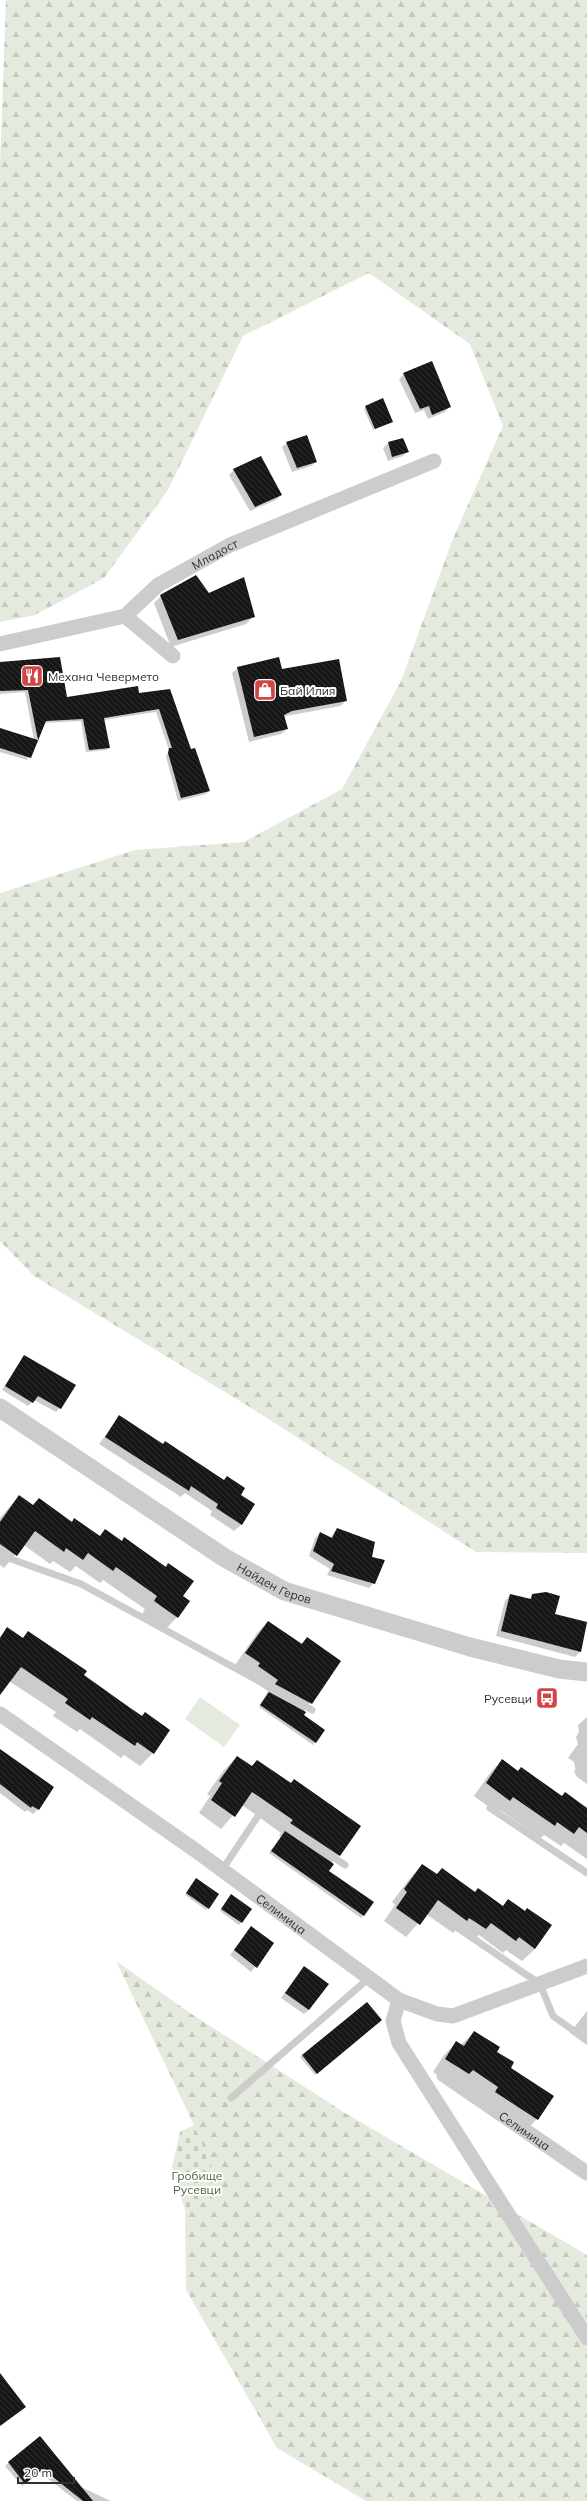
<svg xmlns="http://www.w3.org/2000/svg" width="587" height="2501" font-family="Mulish,sans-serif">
<defs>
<pattern id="forest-firs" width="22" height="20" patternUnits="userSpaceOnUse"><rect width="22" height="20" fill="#e4eade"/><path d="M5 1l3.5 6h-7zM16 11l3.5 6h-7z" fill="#c4c9bf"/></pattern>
<pattern id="cemetery-stones" width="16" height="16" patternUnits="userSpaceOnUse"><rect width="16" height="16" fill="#e4eade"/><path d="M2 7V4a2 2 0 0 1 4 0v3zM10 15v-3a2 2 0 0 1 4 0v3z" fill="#c4c9bf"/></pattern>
<pattern id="building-back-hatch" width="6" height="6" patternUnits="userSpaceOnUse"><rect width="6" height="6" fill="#161616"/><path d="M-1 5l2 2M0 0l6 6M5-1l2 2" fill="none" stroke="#303030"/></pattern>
</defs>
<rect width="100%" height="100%" fill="#fff"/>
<g fill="url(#forest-firs)">
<path d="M6 0H587V1553L476 1552 248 1406 34 1276 0 1241V893L135 850 244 842 342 789 401 681 452 541 503 426 470 344 369 273 243 336 168 490 104 578 35 615 0 622V166Z"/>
<path d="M116 1961 193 2015 345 2113 587 2255V2501H366L277 2448 186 2290 185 2210 223 2194 194 2125Z"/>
</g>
<path fill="url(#cemetery-stones)" d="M194 2125 223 2194 185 2210 172 2167 180 2132Z"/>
<path fill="#e4eade" d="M200 1697 240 1725 224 1747 185 1719Z"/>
<g fill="#0003">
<path d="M404 374 449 407 445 412 428 419 424 410 415 413 399 379Z"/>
<path d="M366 407 392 421 373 430 364 409Z"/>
<path d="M403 439 408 451 403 456 388 461 383 448 388 443Z"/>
<path d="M287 443 316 462 311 466 292 472 282 447Z"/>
<path d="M234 470 281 495 276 500 250 511 229 475Z"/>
<path d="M209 595 254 616 246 624 171 647 154 603 161 596Z"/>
<path d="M0 663 66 698 139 694 169 690 190 750 209 791 206 794 178 801 166 757 169 750 156 712 103 720 109 747 106 750 86 752 81 721 44 723 27 760 0 752V729L34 740 25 692 0 694Z"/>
<path d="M238 668 281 670 346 700 341 706 286 716 284 717 287 729 281 734 249 742 232 673Z"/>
<path d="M24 1356 60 1408 56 1412 34 1400 28 1406 2 1390Z"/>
<path d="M120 1416 254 1505 241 1525 234 1531 210 1515 212 1511 185 1493 181 1497 99 1444Z"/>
<path d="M19 1496 33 1506 99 1537 105 1531 121 1542 124 1538 165 1567 168 1564 182 1596 177 1617 165 1630 142 1614 145 1609 103 1580 100 1583 76 1566 70 1572 53 1561 50 1564 24 1545 4 1568 0 1565V1518Z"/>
<path d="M337 1529 370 1557 374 1583 369 1588 327 1575 330 1569 309 1556 315 1538 320 1533 330 1538Z"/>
<path d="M510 1595 528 1600 533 1595 554 1615 587 1623 581 1651 575 1657 496 1636 505 1601Z"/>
<path d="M268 1622 301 1644 307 1638 340 1662 303 1712V1715L324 1730 313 1745 259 1707 268 1691 248 1678 235 1665 257 1633Z"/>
<path d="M8 1629 21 1639 28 1633 83 1675 153 1753 140 1766 124 1755 121 1758 80 1729 77 1732 53 1716 56 1712 9 1681 0 1692V1636Z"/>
<path d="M587 1717V1784L577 1777 574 1762 568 1758 578 1744 576 1737 579 1732 578 1725Z"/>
<path d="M0 1750 38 1809 33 1814 27 1810 25 1812 0 1793Z"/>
<path d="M237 1757 251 1767 257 1761 339 1855 331 1863 328 1871 364 1915 361 1918 269 1853 281 1837 279 1836 281 1833 242 1805 221 1829 199 1813 210 1796 207 1794 224 1770Z"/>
<path d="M502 1760 518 1771 521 1768 562 1797 587 1809V1859L564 1843 561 1846 544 1835 541 1838 500 1810 497 1813 474 1796 490 1773Z"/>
<path d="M422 1865 436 1875 475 1892 478 1889 502 1907 508 1900 525 1912 535 1949 522 1961 506 1950 503 1953 479 1935 473 1941 456 1930 453 1933 426 1914 406 1937 384 1921 395 1905 392 1902 410 1878Z"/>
<path d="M194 1882 208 1908 206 1910 185 1895Z"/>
<path d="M229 1898 250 1909 239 1925 220 1911Z"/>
<path d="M251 1928 273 1943 251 1972 230 1955Z"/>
<path d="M300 1972 309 2010 304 2014 281 1998Z"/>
<path d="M587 2011V2045L570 2033Z"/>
<path d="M379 2022 315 2075 300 2057 302 2055Z"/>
<path d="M474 2032 509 2068 552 2096 537 2119 524 2132 433 2072 444 2055 457 2042 461 2045Z"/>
<path d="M40 2437 81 2487 111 2501H77L39 2472 22 2486 5 2466Z"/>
</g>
<g fill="url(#building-back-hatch)">
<path d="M432 361 451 407 432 415 429 406 420 409 403 373Z"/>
<path d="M383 398 393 422 375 429 365 406Z"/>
<path d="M307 435 317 462 297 468 286 442Z"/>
<path d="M403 438 409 452 392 457 388 442Z"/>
<path d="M261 456 282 495 255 507 233 469Z"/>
<path d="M196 575 209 593 244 577 255 617 178 640 160 595Z"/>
<path d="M60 657 67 697 138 686 139 693 170 689 191 749 195 748 210 791 181 798 168 753 169 748H172L159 709 104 718 110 748 89 750 83 719 46 721 31 758 0 748V728L38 740 28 690 0 691V662Z"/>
<path d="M279 657 282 669 339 659 347 701 292 711 284 715 288 729 254 737 237 667Z"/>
<path d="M24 1355 76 1385 61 1409 38 1396 33 1403 5 1386Z"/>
<path d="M119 1415 163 1444 165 1441 224 1480 227 1476 245 1488 241 1495 255 1504 242 1525 216 1508 218 1504 191 1486 189 1491 105 1437Z"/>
<path d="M19 1495 33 1505 39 1498 72 1522 74 1518 100 1536 105 1529 122 1541 124 1537 166 1567 168 1563 194 1581 183 1596 190 1601 178 1618 154 1601 157 1596 116 1567 113 1571 88 1553 83 1560 66 1548 64 1552 35 1531 17 1556 0 1544V1522Z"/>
<path d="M337 1528 375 1542 372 1557 385 1560 375 1584 331 1571 334 1564 313 1551 320 1532 332 1538Z"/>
<path d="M546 1592 560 1596 555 1614 587 1622 581 1652 501 1631 510 1594 531 1599 532 1594Z"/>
<path d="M268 1621 302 1644 307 1637 341 1661 312 1704 275 1684 278 1680 258 1666 260 1663 245 1653Z"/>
<path d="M7 1627 23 1638 28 1631 87 1671 84 1675 126 1705 142 1716 145 1712 170 1730 154 1754 137 1742 135 1746 92 1717 90 1720 65 1703 68 1699 21 1667 0 1695V1638Z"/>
<path d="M269 1692 306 1712 304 1715 325 1730 316 1743 260 1705Z"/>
<path d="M0 1749 54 1787 39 1810 32 1806 31 1808 0 1784Z"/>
<path d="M237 1756 252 1766 257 1760 291 1783 294 1779 361 1826 340 1856 290 1823 293 1820 252 1792 235 1817 211 1800 222 1783 219 1781Z"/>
<path d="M502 1759 518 1771 521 1767 562 1796 565 1792 587 1808V1833L579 1827 574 1834 557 1822 555 1826 513 1797 510 1801 486 1783Z"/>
<path d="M285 1831 334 1864 329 1871 374 1902 364 1916 271 1851Z"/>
<path d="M422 1864 437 1874 442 1868 475 1892 478 1888 503 1906 508 1899 525 1911 527 1908 552 1925 535 1949 519 1937 516 1941 491 1923 486 1929 469 1918 467 1921 438 1900 420 1925 396 1908 407 1892 404 1889Z"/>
<path d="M196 1878 219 1894 209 1909 186 1893Z"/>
<path d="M231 1894 252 1909 242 1923 221 1909Z"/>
<path d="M251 1926 274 1943 257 1968 234 1950Z"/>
<path d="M304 1966 329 1984 309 2010 285 1993Z"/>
<path d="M367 2002 382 2020 317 2074 302 2055Z"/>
<path d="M474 2031 500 2047 497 2052 514 2062 511 2068 554 2096 538 2120 495 2092 498 2087 473 2070 469 2074 445 2059 456 2041 464 2046Z"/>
<path d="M0 2373 26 2407 0 2426Z"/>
<path d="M40 2436 93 2501H83L43 2469 25 2484 8 2462Z"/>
</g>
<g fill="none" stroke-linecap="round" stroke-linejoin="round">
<g stroke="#ccc" stroke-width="7">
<path d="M0 1555 81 1584 312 1710"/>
<path d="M578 1772 587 1778"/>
<path d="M490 1808 587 1873"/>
<path d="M222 1870 262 1810 345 1865"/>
<path d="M452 1924 540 1984 553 2016 587 2040"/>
<path d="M231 2098 369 1978"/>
</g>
<g stroke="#ccc" stroke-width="15">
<path d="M125 616 173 656"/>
<path id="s1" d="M0 644 125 616 158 585 230 545 434 461"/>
<path id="s2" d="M0 1714 195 1850 399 2000 437 2014 453 2016 587 1966"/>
<path d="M399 2000 393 2021 399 2043 587 2338"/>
<path id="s3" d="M444 2075 587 2173"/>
</g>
<path stroke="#ccc" stroke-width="19" id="s4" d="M0 1408 225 1558 284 1591 470 1647 559 1669 587 1672"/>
</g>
<defs>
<g id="restaurant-square" transform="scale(1.15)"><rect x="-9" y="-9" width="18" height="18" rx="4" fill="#d14549" stroke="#fff"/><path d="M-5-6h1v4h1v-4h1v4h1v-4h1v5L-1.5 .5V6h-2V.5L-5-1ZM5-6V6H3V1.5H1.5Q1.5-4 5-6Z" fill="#fff"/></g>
<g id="shop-square" transform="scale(1.15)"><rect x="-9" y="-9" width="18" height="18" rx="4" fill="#d14549" stroke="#fff"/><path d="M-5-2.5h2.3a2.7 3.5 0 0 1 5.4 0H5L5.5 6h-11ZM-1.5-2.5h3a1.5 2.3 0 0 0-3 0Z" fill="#fff"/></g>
<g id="bus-square" transform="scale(1.15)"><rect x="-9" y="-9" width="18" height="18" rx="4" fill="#d14549" stroke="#fff"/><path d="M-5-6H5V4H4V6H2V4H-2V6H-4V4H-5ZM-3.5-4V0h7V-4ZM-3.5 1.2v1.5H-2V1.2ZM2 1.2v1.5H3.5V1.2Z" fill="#fff"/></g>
</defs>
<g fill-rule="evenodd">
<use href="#restaurant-square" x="32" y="676"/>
<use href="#shop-square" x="265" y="690"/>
<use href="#bus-square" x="547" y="1698"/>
</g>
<g text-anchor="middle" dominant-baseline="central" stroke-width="4" stroke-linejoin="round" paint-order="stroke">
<g font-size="12" fill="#2f2f2f" stroke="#fff">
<text stroke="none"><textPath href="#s1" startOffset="238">Младост</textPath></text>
<text stroke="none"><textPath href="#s4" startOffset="326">Найден Геров</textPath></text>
<text stroke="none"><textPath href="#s2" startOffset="345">Селимица</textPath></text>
<text stroke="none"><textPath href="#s3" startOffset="98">Селимица</textPath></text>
</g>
<g font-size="12" fill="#2f2f2f" stroke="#fff" text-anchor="start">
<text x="48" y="676">Механа Чевермето</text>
<text x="280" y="690">Бай Илия</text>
<text x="532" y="1698" text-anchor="end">Русевци</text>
</g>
<g font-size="12" fill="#506541" stroke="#fff">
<text x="197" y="2175">Гробище<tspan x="197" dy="14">Русевци</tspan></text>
</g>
</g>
<path d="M18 2477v6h56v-6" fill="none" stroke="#2f2f2f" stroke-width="2"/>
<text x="24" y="2477" font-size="12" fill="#2f2f2f" stroke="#ffffff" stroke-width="3" paint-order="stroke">20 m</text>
</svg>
